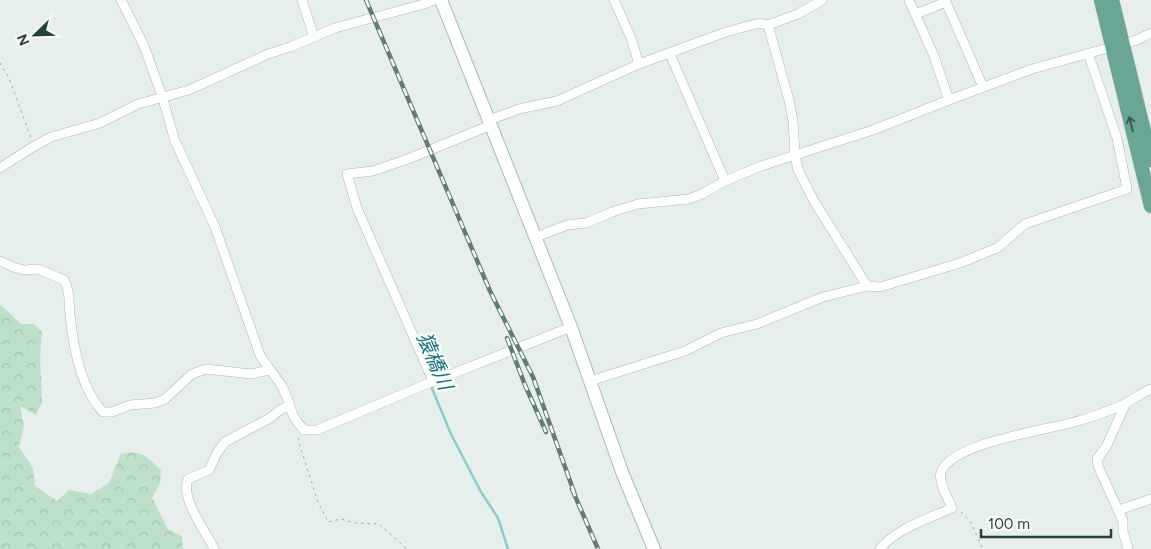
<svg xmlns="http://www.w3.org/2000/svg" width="1151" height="549" font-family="Figtree,'Noto Sans JP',sans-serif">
<defs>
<pattern id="forest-crowns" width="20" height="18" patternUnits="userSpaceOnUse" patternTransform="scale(1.25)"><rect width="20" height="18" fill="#bfe0c8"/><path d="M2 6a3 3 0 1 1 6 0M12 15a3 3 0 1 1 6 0" fill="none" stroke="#a4c1ad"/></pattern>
</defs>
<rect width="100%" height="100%" fill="#e6efeb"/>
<path fill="url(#forest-crowns)" d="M0 304 21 324H34L42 332 40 357 42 402 36 415 20 406 24 426 19 447 33 468 35 486 57 501 69 490 91 494 109 483 121 454C141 449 147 456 161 470L160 483 152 498 168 529 182 536 183 549H0Z"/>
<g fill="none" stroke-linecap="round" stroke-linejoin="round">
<path stroke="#8ec9d4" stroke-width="2.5" d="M431 386 451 434 481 492 498 518 508 549"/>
<g stroke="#a8b8b2" stroke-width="10">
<g id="street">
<path d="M121 0 144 46 162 96 175 141 215 227 260 355C266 365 274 374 281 385 292 402 287 413 304 430H317L429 383 571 327"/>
<path d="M302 0 314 37"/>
<path d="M614 0 631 38 639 64"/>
<path d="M909 0 934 56 949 100"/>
<path d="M916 14 946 2 983 87"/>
<path d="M768 25 789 100 793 121 795 155 798 170 814 201 867 286"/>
<path d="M670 54 725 181"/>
<path d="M489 120 519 109 557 101 639 64 726 32 759 23 768 25 798 14 822 0"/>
<path d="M0 168 31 148 51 137 100 123 138 104 189 90 268 54 290 47 335 28 424 4 434 0"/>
<path d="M536 237 567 225 586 223 612 212 638 204 689 199 702 194 725 181 761 166 873 130 949 100 1032 69 1137 40 1151 33"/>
<path d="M0 261 13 267 24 270 38 269 64 280C71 294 68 299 70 314 73 346 80 388 103 412H112L130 405 155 403 165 399 192 374 206 369 251 374 269 370"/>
<path d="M433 381 357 208 347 174 373 171 408 159 491 125"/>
<path d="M590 381 685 351 721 333 757 324 823 297 867 286 880 287 960 263 997 248 1025 224 1127 189 1117 138 1088 53"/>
<path d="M1126 403 1106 447 1097 459 1098 466 1123 521V531L1128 549"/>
<path d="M1119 510 1151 499"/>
<path d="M214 549C206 531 180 499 188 479L209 470 217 453 225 442 270 418 280 410 288 406"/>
<path d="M880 549C895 529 930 518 952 508 948 498 938 482 941 472 953 442 1048 430 1078 421 1091 417 1116 409 1128 402 1137 397 1141 393 1151 389"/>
</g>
</g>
<g stroke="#a4bbb3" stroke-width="14">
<path id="secondary" d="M441 0 571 327 622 472 654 549"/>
</g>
<g stroke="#c2cac8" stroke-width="15">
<g id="primary">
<path d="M1101 0 1151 206"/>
<path d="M1112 0 1151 160"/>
</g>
</g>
<g stroke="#86b3a5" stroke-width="1" stroke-dasharray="2.5 4" stroke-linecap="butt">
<path d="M0 63 9 78 31 138"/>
<path d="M299 438 298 440 318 502 328 522 341 519 355 523 379 524 407 549"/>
<path d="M961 512 970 521 983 549"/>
</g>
<use href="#street" stroke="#fff" stroke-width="9"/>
<use href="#secondary" stroke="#fff" stroke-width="12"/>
<use href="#primary" stroke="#6aa596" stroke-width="14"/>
<g stroke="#5f7d75" stroke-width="4.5">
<g id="rail">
<path d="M366 0 490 291 533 377 575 495"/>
<path d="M507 338 525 385 546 432"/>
<path d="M572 489 598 549"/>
</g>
</g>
<use href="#rail" stroke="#f7fbf9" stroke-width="2.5" stroke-dasharray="8" stroke-linecap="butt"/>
</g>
<defs><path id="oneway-shaft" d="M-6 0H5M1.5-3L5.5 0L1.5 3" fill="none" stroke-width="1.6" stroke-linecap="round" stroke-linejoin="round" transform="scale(1.25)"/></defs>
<use stroke="#365b51" href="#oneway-shaft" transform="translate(1131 124) rotate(-104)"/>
<g text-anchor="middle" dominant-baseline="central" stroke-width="5" stroke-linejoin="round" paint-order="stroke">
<g font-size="20" font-style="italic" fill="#1c6f80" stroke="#f7fbf9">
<text transform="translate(435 361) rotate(67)">猿橋川</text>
</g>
</g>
<g transform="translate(35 35) rotate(247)" stroke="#f7fbf9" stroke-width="4" paint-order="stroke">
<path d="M0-4L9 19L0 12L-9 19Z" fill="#24423a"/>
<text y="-8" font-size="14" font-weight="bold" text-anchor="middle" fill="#24423a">N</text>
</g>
<path d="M981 529v8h130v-8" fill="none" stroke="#24423a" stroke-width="2.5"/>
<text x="988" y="529" font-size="15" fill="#24423a" stroke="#f7fbf9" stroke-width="4" paint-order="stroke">100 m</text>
</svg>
